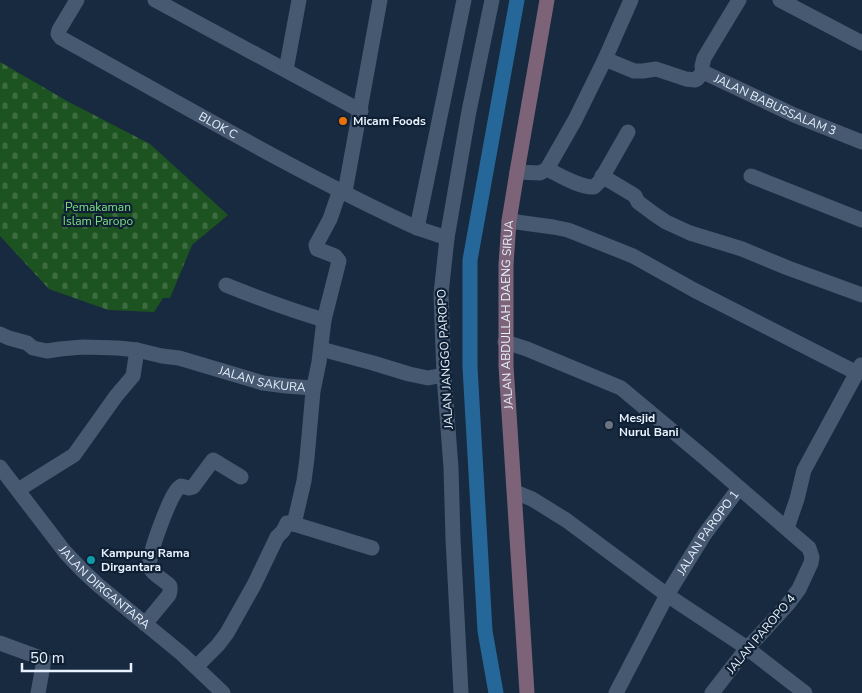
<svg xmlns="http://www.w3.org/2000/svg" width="862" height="693" font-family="'Nunito Sans',sans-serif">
<defs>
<pattern id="cemetery-stones" width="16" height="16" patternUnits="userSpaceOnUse" patternTransform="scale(1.25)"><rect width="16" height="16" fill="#1d5320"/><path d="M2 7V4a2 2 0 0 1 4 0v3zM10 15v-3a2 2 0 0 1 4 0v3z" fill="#3e6c41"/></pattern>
</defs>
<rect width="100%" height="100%" fill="#182a3f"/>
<path fill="url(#cemetery-stones)" d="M0 62 67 101 150 144 228 215 192 245 170 298H163L154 312 108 310 49 289 0 236Z"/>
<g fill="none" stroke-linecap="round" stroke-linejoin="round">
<path stroke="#266799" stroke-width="15" d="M496 693 485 631 470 367V260L517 0"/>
<g stroke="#465971" stroke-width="15">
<path id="s1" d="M77 0 59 30 58 34 61 38C179 103 294 171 417 228"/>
<path d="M155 0 361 111"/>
<path d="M780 0 862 43"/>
<path id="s2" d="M605 59 634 71H643L656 69 686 79 695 80 697 79 703 72 794 115 862 142"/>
<path d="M286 70 299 0"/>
<path d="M703 72 702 66 704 58 739 0"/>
<path d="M547 169C559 175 580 188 594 187L600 181 628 132"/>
<path d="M517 172 540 173 547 169 575 120 605 59 631 0"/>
<path d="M602 176 632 194 635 196 638 202 654 214 666 222 690 233 742 249 788 268 862 295"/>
<path d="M751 176 862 220"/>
<path d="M340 190 330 219 316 245 317 249 335 256 339 261 324 320 319 362 313 391 307 458 304 481 294 524 372 548"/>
<path d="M345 192 380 0"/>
<path d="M509 221 553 227 568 230 633 256 694 290 857 373"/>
<path d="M447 238 417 228 464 0"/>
<path d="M226 285C258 298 290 310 324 320"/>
<path id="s3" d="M0 334 9 338 27 343 33 348 47 351 60 349 83 347 118 348 137 350 162 356 179 358 263 383 286 386 313 388"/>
<path d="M505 342 527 349 621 388 706 459 809 548 812 557 811 563 799 589 788 604 757 638 747 648 712 693"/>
<path d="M321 349 373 363 409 374 428 378 444 375"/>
<path id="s4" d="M0 467 65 552 82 570 98 585 182 654 223 693"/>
<path d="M18 490 74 455 116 396 133 376 137 350"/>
<path d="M515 492 532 499 566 520 667 595 747 648 805 693"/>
<path d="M787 528 797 499 804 470 861 365"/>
<path d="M145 624 169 595 170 591V586C165 580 153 575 150 568 146 558 169 501 176 491 178 488 178 488 181 486L189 488 193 487 213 460 241 477"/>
<path d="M0 643 38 657 44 660 38 693"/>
<path d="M196 667 218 645 227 633 254 585 277 537 283 531 287 523 294 524"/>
<path d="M461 693 453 539 451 468 444 375 441 294 447 238 469 111 492 0"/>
<path id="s5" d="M616 693 667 595 704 535 739 488"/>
</g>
<path stroke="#7c6378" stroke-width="15" id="s6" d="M527 693 506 366V265L509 221 517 172 547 0"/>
</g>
<circle fill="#e8710a" stroke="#0f2034" stroke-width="2" cx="343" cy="121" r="5"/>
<circle fill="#6b7280" stroke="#0f2034" stroke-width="2" cx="609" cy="425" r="5"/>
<circle fill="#0f9aa8" stroke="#0f2034" stroke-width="2" cx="91" cy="560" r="5"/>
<g text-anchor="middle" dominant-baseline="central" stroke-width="4.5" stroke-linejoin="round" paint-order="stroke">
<g font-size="12" fill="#e8f1fd" stroke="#0f2034">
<text stroke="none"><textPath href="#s2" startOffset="185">JALAN BABUSSALAM 3</textPath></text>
<text stroke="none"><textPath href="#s1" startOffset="224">BLOK C</textPath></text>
<text stroke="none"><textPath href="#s6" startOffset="379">JALAN ABDULLAH DAENG SIRUA</textPath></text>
<text transform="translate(445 359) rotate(-93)">JALAN JANGGO PAROPO</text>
<text stroke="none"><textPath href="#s3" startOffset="270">JALAN SAKURA</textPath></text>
<text stroke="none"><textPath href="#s5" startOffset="185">JALAN PAROPO 1</textPath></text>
<text stroke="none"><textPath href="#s4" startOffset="160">JALAN DIRGANTARA</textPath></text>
<text transform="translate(761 634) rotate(-50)">JALAN PAROPO 4</text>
</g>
<g font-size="12" font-weight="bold" fill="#e8f1fd" stroke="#0f2034" text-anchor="start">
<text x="353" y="121">Micam Foods</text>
<text x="619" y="418">Mesjid<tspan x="619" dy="14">Nurul Bani</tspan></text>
<text x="101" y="553">Kampung Rama<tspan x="101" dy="14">Dirgantara</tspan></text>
</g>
<g font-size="12" fill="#7fe081" stroke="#0f2034">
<text x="98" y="207">Pemakaman<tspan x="98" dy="14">Islam Paropo</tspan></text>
</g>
</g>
<path d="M22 663v8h109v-8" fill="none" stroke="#e8f1fd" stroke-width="2.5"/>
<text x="30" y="663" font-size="15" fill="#e8f1fd" stroke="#0f2034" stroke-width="4" paint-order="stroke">50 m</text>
</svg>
